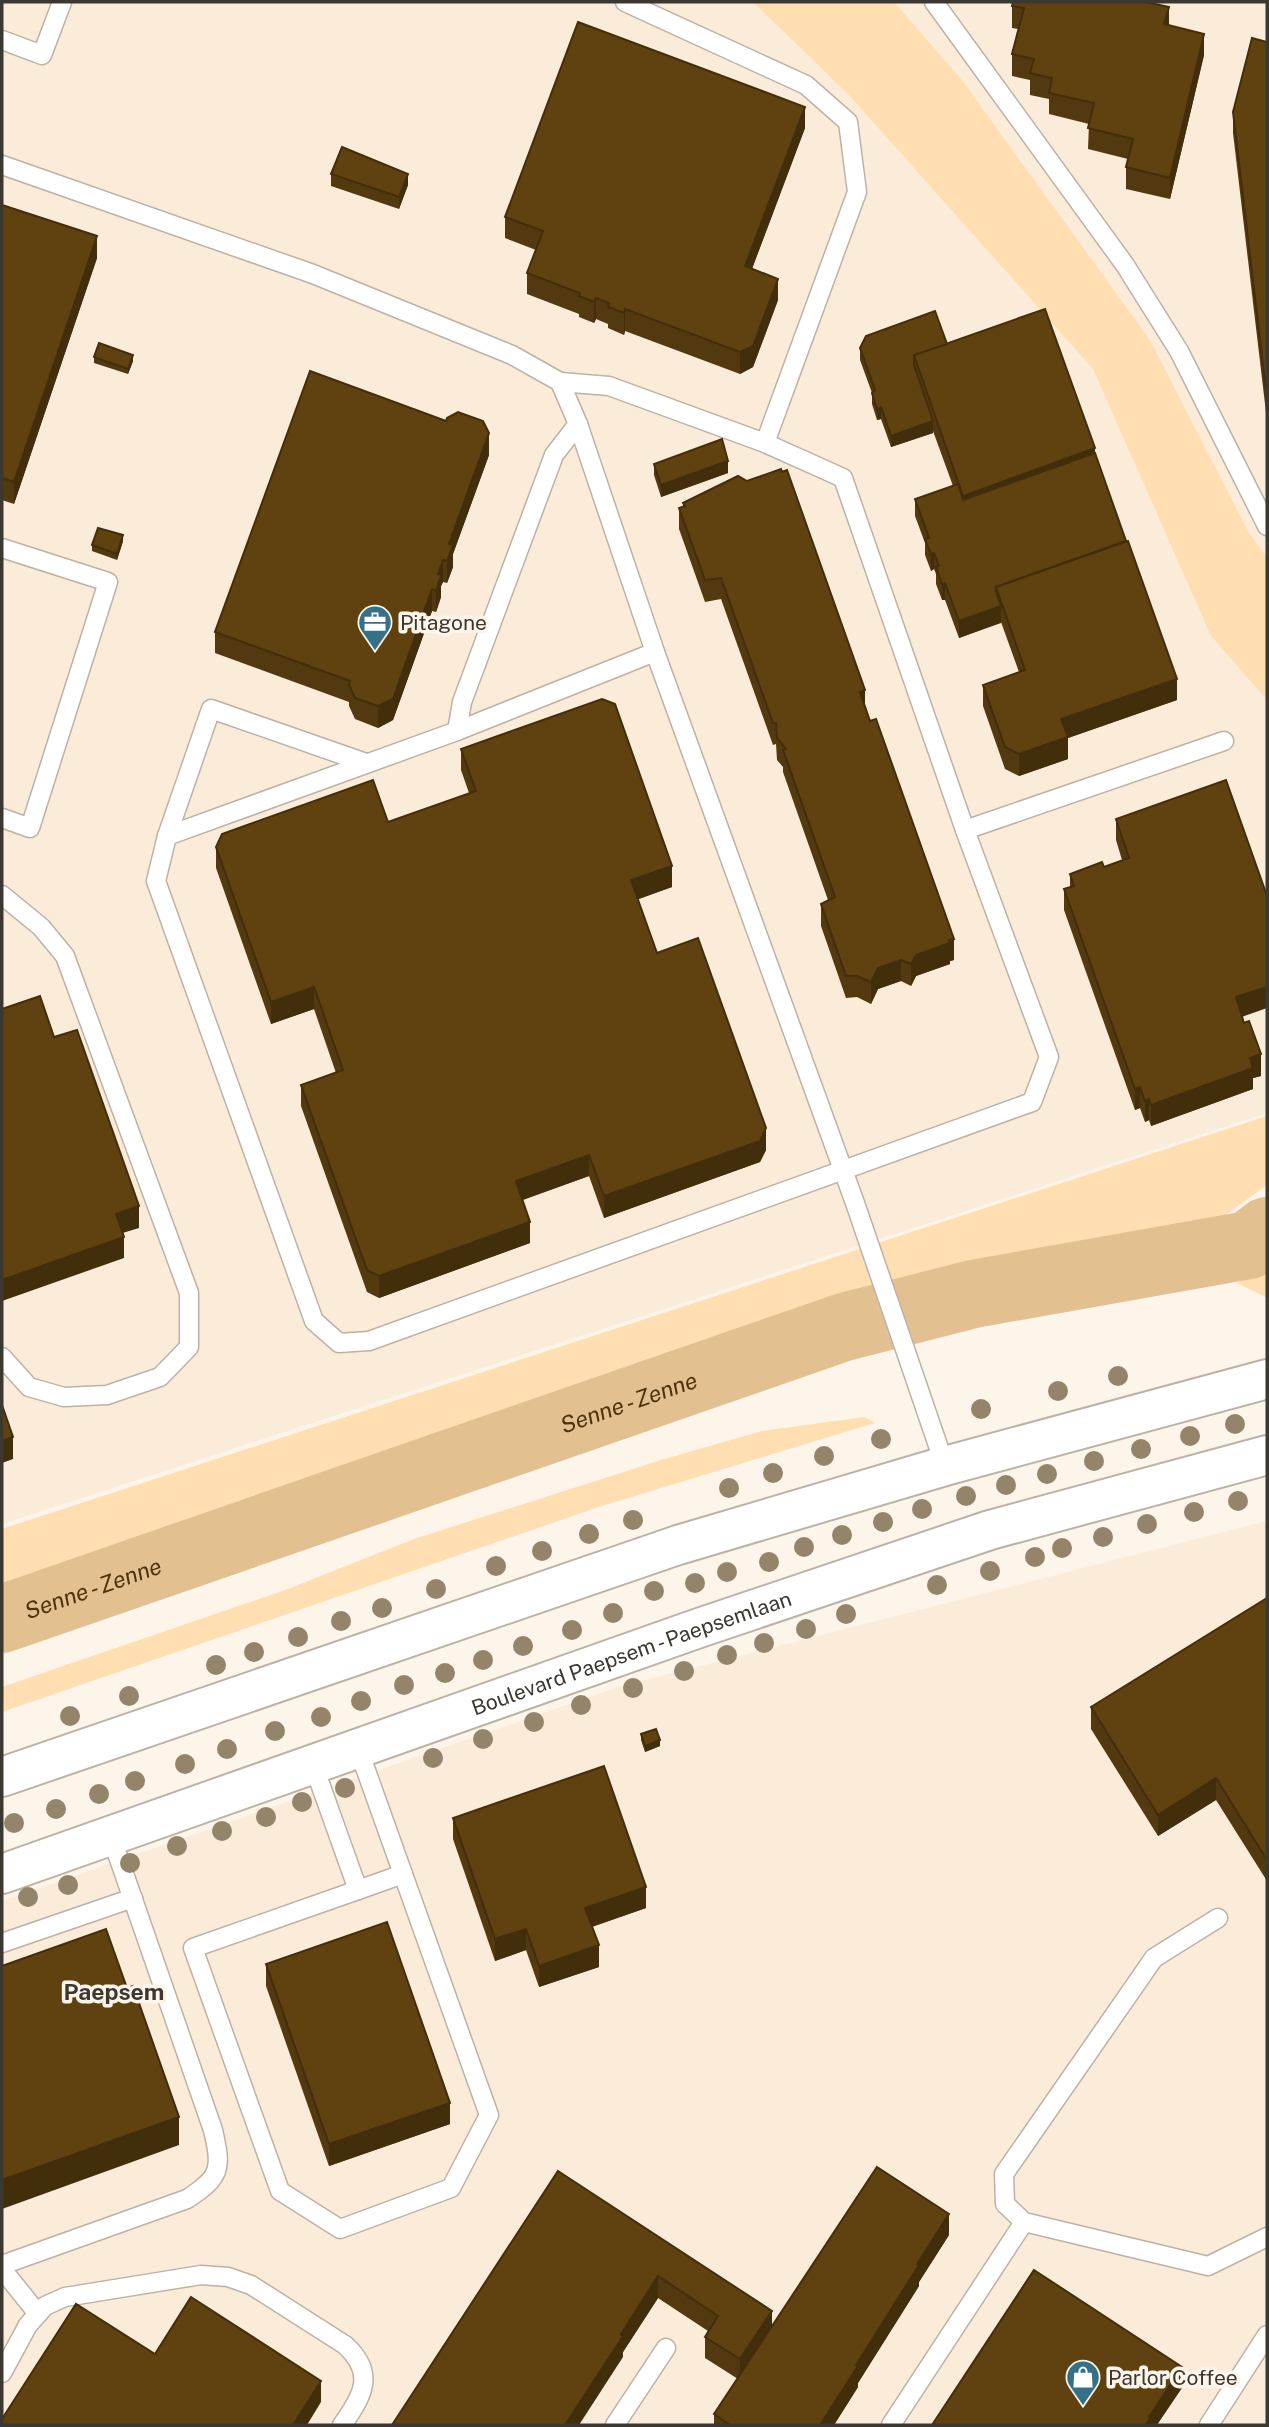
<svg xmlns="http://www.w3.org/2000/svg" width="1269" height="2427" font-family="'Public Sans',sans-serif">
<rect width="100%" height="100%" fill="#fdf5ea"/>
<g fill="#fbecd9">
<path d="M2 2H1267V1113L2 1524Z"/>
<path d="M1267 1521V2425H2V1901L618 1687Z"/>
</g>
<g fill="#ffdeb1">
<path d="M753 2H894L961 79 1150 340 1249 533 1267 558V700L1211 636 1093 369 848 94Z"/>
<path d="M1267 1116V1185L1205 1230 1021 1254 792 1326 2 1592V1529Z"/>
<path d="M1267 1275V1298L1237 1283 1248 1278Z"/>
<path d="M865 1417 875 1423 602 1506 2 1712V1687L288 1589 414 1539 661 1460 762 1431Z"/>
</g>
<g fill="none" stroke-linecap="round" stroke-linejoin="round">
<path stroke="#e3c08f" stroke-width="68" id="s1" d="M2 1619 844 1327 973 1294 1249 1245 1267 1231"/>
<g stroke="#bcb2a6" stroke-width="21">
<g id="lane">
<path d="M625 2 806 85 848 122 857 192 765 443"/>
<path d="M934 2 1125 265 1179 351 1267 526"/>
<path d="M2 40 42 55 62 2"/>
<path d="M2 165 313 274 512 355 560 382 578 424 655 652 855 1203 945 1466"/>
<path d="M560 382 609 386 765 443 843 478 965 830 1049 1057 1032 1102 369 1341 339 1343 314 1321 156 881 167 836 457 731 655 652"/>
<path d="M2 548 108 582 30 828 2 818"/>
<path d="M457 731 462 702 554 455 578 424"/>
<path d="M965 830 1224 741"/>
<path d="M167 836 211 709 366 763"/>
<path d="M2 895 41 927 65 956 189 1293V1347L160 1377 107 1395 64 1397 29 1387 2 1357"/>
<path d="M313 1764 358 1890 193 1948 280 2191 340 2229 451 2188 489 2115 358 1748"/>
<path d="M358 1890 403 1874"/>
<path d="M1218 1918 1154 1958 1004 2174 1005 2204 1024 2222 1208 2266 1267 2237"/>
<path d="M2 1943 133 1898"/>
<path d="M2 2265 187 2199C221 2177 222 2169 213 2130L111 1836"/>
<path d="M2 2269 38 2314"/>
<path d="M2 2373 28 2325 45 2306 65 2297 201 2275 228 2277 251 2285 345 2345C376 2373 363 2396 342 2425"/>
<path d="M615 2425 666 2348"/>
<path d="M891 2425 1024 2222"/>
<path d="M1209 2425 1267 2335"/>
</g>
</g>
<g stroke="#bcb2a6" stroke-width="42">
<g id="primary">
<path d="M2 1777 678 1545 945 1466 1267 1379"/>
<path id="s2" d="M2 1874 699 1628 990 1530 1267 1455"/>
</g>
</g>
<use href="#lane" stroke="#fff" stroke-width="18"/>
<use href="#primary" stroke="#fff" stroke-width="38"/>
</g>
<g fill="#948469">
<circle cx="1118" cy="1376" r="10"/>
<circle cx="1058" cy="1391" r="10"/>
<circle cx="981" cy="1409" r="10"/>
<circle cx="1235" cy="1424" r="10"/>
<circle cx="1190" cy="1436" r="10"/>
<circle cx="881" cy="1439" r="10"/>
<circle cx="1141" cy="1449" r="10"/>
<circle cx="824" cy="1456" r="10"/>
<circle cx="1094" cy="1461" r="10"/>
<circle cx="773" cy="1473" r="10"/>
<circle cx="1047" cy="1474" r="10"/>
<circle cx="1006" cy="1485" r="10"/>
<circle cx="729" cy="1488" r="10"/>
<circle cx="966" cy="1496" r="10"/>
<circle cx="1238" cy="1501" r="10"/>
<circle cx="922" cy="1509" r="10"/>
<circle cx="1194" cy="1512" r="10"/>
<circle cx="633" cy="1520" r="10"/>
<circle cx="883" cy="1522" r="10"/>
<circle cx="1147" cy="1524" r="10"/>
<circle cx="589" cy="1534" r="10"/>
<circle cx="842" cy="1535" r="10"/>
<circle cx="1103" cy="1537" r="10"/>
<circle cx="804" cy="1547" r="10"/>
<circle cx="1062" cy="1548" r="10"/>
<circle cx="542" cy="1551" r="10"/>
<circle cx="1035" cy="1557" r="10"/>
<circle cx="769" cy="1562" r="10"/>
<circle cx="496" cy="1566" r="10"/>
<circle cx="990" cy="1571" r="10"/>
<circle cx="727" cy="1572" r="10"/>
<circle cx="695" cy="1583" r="10"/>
<circle cx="937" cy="1585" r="10"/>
<circle cx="436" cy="1589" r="10"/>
<circle cx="654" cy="1591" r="10"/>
<circle cx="382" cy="1608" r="10"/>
<circle cx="613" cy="1613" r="10"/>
<circle cx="846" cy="1614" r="10"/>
<circle cx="341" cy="1621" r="10"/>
<circle cx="806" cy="1629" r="10"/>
<circle cx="572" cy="1630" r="10"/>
<circle cx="298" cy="1637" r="10"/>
<circle cx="764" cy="1643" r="10"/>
<circle cx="523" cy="1646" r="10"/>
<circle cx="254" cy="1652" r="10"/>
<circle cx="727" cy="1655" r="10"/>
<circle cx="483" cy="1660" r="10"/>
<circle cx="216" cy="1665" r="10"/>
<circle cx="684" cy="1671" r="10"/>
<circle cx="445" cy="1673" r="10"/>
<circle cx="404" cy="1685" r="10"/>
<circle cx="633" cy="1688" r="10"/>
<circle cx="129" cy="1696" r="10"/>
<circle cx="361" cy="1701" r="10"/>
<circle cx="581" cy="1705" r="10"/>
<circle cx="70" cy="1716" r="10"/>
<circle cx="321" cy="1717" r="10"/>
<circle cx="534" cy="1722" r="10"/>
<circle cx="275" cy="1731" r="10"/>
<circle cx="483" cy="1739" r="10"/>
<circle cx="227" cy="1749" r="10"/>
<circle cx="433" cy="1758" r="10"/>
<circle cx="185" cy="1764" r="10"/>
<circle cx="135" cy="1781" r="10"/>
<circle cx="345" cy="1788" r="10"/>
<circle cx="99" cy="1794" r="10"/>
<circle cx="302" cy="1802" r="10"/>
<circle cx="56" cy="1809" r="10"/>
<circle cx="266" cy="1817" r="10"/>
<circle cx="14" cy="1823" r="10"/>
<circle cx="222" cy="1831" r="10"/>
<circle cx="177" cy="1846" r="10"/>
<circle cx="130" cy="1863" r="10"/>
<circle cx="68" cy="1885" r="10"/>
<circle cx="28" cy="1897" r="10"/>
</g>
<g fill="#53390f">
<path d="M1012 6 1169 25 1204 55 1170 199 1126 189V167L1128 159 1088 149 1089 124 1049 114V99L1030 95V80L1012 76V54L1018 29 1012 28Z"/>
<path d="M1267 42V421L1233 133V112Z"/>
<path d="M805 128 752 269 778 300 753 367 740 374 625 331 624 335 608 328V324L596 319 594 323 579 317V314L527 294V273L536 250 505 238V217Z"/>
<path d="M331 174 408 185 399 209 331 186Z"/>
<path d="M2 205 97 258 14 504 2 500Z"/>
<path d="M947 344 1095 453 1177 700 1068 738V759L1019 776 1005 769 983 706V685L1019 672 1001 622 959 638 945 600H942L936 584V574L934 569 931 571 925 555V543L915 516V499L953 486 933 431V433L891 447 881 419 877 420 872 404V393L860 360V348Z"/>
<path d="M94 357 133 361 128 374 94 363Z"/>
<path d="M446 421 489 455 453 554V567L447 583 443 582 441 586V597L436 612 432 611 393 720 378 728 355 719 349 706V702L215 653V632Z"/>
<path d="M654 464 728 473 661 497 654 475Z"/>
<path d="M683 503 865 708 954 960 950 961V964L916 976 911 986 901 981 878 989 871 1004 857 997 846 998 821 926V904L828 900 783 772V767L777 760 776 744 773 745 721 599 705 602 679 529V508L683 507Z"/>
<path d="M123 541 117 560 92 551V545Z"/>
<path d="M461 749 672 887 637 899 657 953 766 1150 760 1162 604 1218 589 1176 523 1200 530 1243 379 1298 367 1292 301 1106V1085L336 1073 314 1009 271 1024 216 868V847L388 822 469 793 461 770Z"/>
<path d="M1116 819 1242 1016 1261 1076 1253 1078V1089L1151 1126 1149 1120 1145 1122 1140 1108 1135 1110 1064 910V889L1070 887V874L1104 867 1122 860 1116 840Z"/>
<path d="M1267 1598V1881L1216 1800 1158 1836 1091 1729V1707Z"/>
<path d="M641 1734 660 1746 645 1752 641 1740Z"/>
<path d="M453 1818 646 1908 592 1927 599 1967 539 1987 526 1950 495 1961 453 1839Z"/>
<path d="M266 1964 450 2124 329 2166 266 1986Z"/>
<path d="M558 2171 772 2326 949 2235 919 2282V2286L858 2383V2387L834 2425H714V2414L738 2379 705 2358V2337L708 2331 658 2298 623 2352V2357Z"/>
</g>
<g fill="#432e0c">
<path d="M1169 7V29L1164 24Z"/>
<path d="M1204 34V55L1170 199V178Z"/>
<path d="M805 107V128L745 287V266Z"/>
<path d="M408 174V185L399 209V197Z"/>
<path d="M97 236V258L14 504V482Z"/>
<path d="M778 279V300L753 367 740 374V352Z"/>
<path d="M596 298V319L594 323V302Z"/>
<path d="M625 309V331L624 335V313Z"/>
<path d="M133 355V361L128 374V369Z"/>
<path d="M881 407V419L877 420V409Z"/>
<path d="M933 421V433L891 447V436Z"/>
<path d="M489 433V455L453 554V567L447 583V561L449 544Z"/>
<path d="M1095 448V469L963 517V496Z"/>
<path d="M728 461V473L661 497V485Z"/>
<path d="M123 535V541L117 560V554Z"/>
<path d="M934 553V569L931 571V554Z"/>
<path d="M443 560V582L441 586V597L436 612V591L438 574Z"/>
<path d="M945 583V600H942V584Z"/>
<path d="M432 589V611L393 720 378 728V706Z"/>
<path d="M1001 606V623L959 638V621Z"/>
<path d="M1177 679V700L1068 738V759L1019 776V754L1061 719Z"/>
<path d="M865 690V711L860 692Z"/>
<path d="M672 866V887L631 902V880Z"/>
<path d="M954 939V960L950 961V964L916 976 911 986V964L916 955Z"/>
<path d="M901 960V981L878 989 871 1004V982L878 968Z"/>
<path d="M314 987V1009L271 1024V1002Z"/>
<path d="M1267 987V1008L1236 1019V997Z"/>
<path d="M1261 1054V1076L1253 1078V1089L1151 1126V1105L1250 1058Z"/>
<path d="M1140 1087V1108L1135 1110V1089Z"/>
<path d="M1149 1099V1120L1145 1122V1101Z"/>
<path d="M766 1128V1150L760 1162 604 1218V1196Z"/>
<path d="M589 1155V1176L516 1202V1181Z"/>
<path d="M139 1206V1228L116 1235V1214Z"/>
<path d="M530 1222V1243L379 1298V1276Z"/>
<path d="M124 1237V1258L2 1301V1280Z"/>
<path d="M13 1437V1459L2 1463V1441Z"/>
<path d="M660 1740V1746L645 1752V1746Z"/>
<path d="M1216 1778V1800L1158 1836V1815Z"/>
<path d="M646 1887V1908L585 1929V1908Z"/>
<path d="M526 1929V1950L495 1961V1939Z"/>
<path d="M599 1945V1967L539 1987V1966Z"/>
<path d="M450 2103V2124L329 2166V2144Z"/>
<path d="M179 2117V2145L2 2209V2180Z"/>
<path d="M949 2214V2235L919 2282V2286L858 2383V2387L834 2425H820L917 2264Z"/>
<path d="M658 2276V2298L623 2352V2357L579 2425H565L621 2334Z"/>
<path d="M772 2311V2333L740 2381V2359Z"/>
<path d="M1182 2367V2388L1157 2425H1146L1149 2417Z"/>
<path d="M321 2381V2402L307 2425H293Z"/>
</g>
<g fill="#604211" stroke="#432e0c" stroke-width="2">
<path d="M1013 2H1146L1169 7 1164 24 1204 34 1170 178 1126 167 1133 139 1088 128 1094 103 1049 93 1052 78 1030 73 1034 59 1012 54 1024 8 1012 6Z"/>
<path d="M578 22 805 107 745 266 778 279 753 346 740 352 625 309 624 313 608 307 609 303 596 298 594 302 579 296 580 293 527 273 543 231 505 217Z"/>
<path d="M1252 38 1267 42V399L1233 112Z"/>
<path d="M342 147 408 174 399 197 331 174Z"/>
<path d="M2 205 97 236 14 482 2 478Z"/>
<path d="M1045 309 1095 448 963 496 914 355Z"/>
<path d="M935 311 947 344 914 355V365L933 421 891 436 881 407 877 409 874 400 872 393 875 390 860 348 866 336Z"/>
<path d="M99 343 133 355 128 369 94 357Z"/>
<path d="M310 371 446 421 447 418 458 412 483 421 489 433 449 544 453 545 447 561 443 560 438 574 441 575 436 591 432 589 393 699 378 706 355 698 349 685 350 681 215 632Z"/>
<path d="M722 439 728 461 661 485 654 464Z"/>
<path d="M1095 453 1126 541 996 587V591L1001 606 959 621 945 583 942 584 936 567 939 566 934 553 931 554 925 539 929 538 915 499 958 484 963 500Z"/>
<path d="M781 469 782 472 787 470 865 690 860 692 870 721 876 719 954 939 949 940 950 943 916 955 911 964 901 960 878 968 871 982 857 976H846L821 904 835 897 783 750 786 749 777 738 776 723H773L721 578 705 580 679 508 685 506 683 503 738 476 747 481Z"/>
<path d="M98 528 123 535 117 554 92 545Z"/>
<path d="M1128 541 1177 679 1061 719 1068 737 1019 754 1005 747 983 685 1025 670 996 587Z"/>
<path d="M602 699 615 704 672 866 631 880 657 953 698 938 766 1128 760 1141 604 1196 589 1155 516 1181 530 1222 379 1276 367 1270 301 1085 343 1070 314 987 271 1002 216 847 222 834 373 780 388 822 476 791 461 749Z"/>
<path d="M1226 780 1267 896V987L1236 997 1244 1023 1249 1021 1261 1054 1250 1058 1253 1068 1151 1105 1149 1099 1145 1101 1140 1087 1135 1089 1064 889 1074 886 1070 874 1102 862 1104 867 1129 858 1116 819Z"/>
<path d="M40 996 54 1037 77 1030 139 1206 116 1214 124 1237 2 1280V1009Z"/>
<path d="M2 1405 13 1437 2 1441Z"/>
<path d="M1267 1598V1860L1216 1778 1158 1815 1091 1707Z"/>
<path d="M656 1729 660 1740 645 1746 641 1734Z"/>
<path d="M604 1766 646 1887 585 1908 599 1945 539 1966 526 1929 495 1939 453 1818Z"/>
<path d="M387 1922 450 2103 329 2144 266 1964Z"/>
<path d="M106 1929 127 1988 133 1986 179 2117 2 2180V1966Z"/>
<path d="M877 2167 949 2214 917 2264 919 2265 856 2365 858 2366 820 2425H730L714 2414Z"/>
<path d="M558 2171 772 2311 740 2359 705 2337 718 2316 658 2276 621 2334 623 2336 565 2425H392Z"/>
<path d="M1034 2270 1182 2367 1149 2417 1150 2418 1146 2425H932Z"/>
<path d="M191 2297 321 2381 293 2425H2V2419L76 2304 155 2354Z"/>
</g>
<defs>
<g id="office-pin" transform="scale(1.75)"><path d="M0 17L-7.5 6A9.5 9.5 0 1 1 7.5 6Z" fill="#347188" stroke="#fdf5ea"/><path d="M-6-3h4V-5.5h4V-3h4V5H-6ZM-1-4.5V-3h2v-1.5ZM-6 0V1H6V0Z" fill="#fff"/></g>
<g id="shop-pin" transform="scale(1.75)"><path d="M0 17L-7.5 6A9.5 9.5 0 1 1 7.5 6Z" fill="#347188" stroke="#fdf5ea"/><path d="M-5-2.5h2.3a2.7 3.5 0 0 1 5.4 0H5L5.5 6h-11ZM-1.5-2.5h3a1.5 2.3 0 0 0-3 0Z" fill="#fff"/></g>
</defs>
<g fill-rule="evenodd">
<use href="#office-pin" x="375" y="622"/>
<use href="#shop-pin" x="1083" y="2377"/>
</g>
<g text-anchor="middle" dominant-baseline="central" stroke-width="7" stroke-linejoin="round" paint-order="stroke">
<g font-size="21" fill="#3b3832" stroke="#fdf5ea" text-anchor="start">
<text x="400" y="622">Pitagone</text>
<text x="1108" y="2377">Parlor Coffee</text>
</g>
<g font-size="21" fill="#3b3832" stroke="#fdf5ea">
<text stroke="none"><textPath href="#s2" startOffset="667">Boulevard Paepsem - Paepsemlaan</textPath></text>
</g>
<g font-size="23" font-style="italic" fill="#4b330c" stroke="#fdf5ea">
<text stroke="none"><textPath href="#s1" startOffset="663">Senne - Zenne</textPath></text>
<text stroke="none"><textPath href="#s1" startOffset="96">Senne - Zenne</textPath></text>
</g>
<g font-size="23" font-weight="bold" fill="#3b3832" stroke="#fdf5ea">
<text x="114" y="1991">Paepsem</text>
</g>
</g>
<rect width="1269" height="2427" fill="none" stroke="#3b3832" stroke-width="7"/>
</svg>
